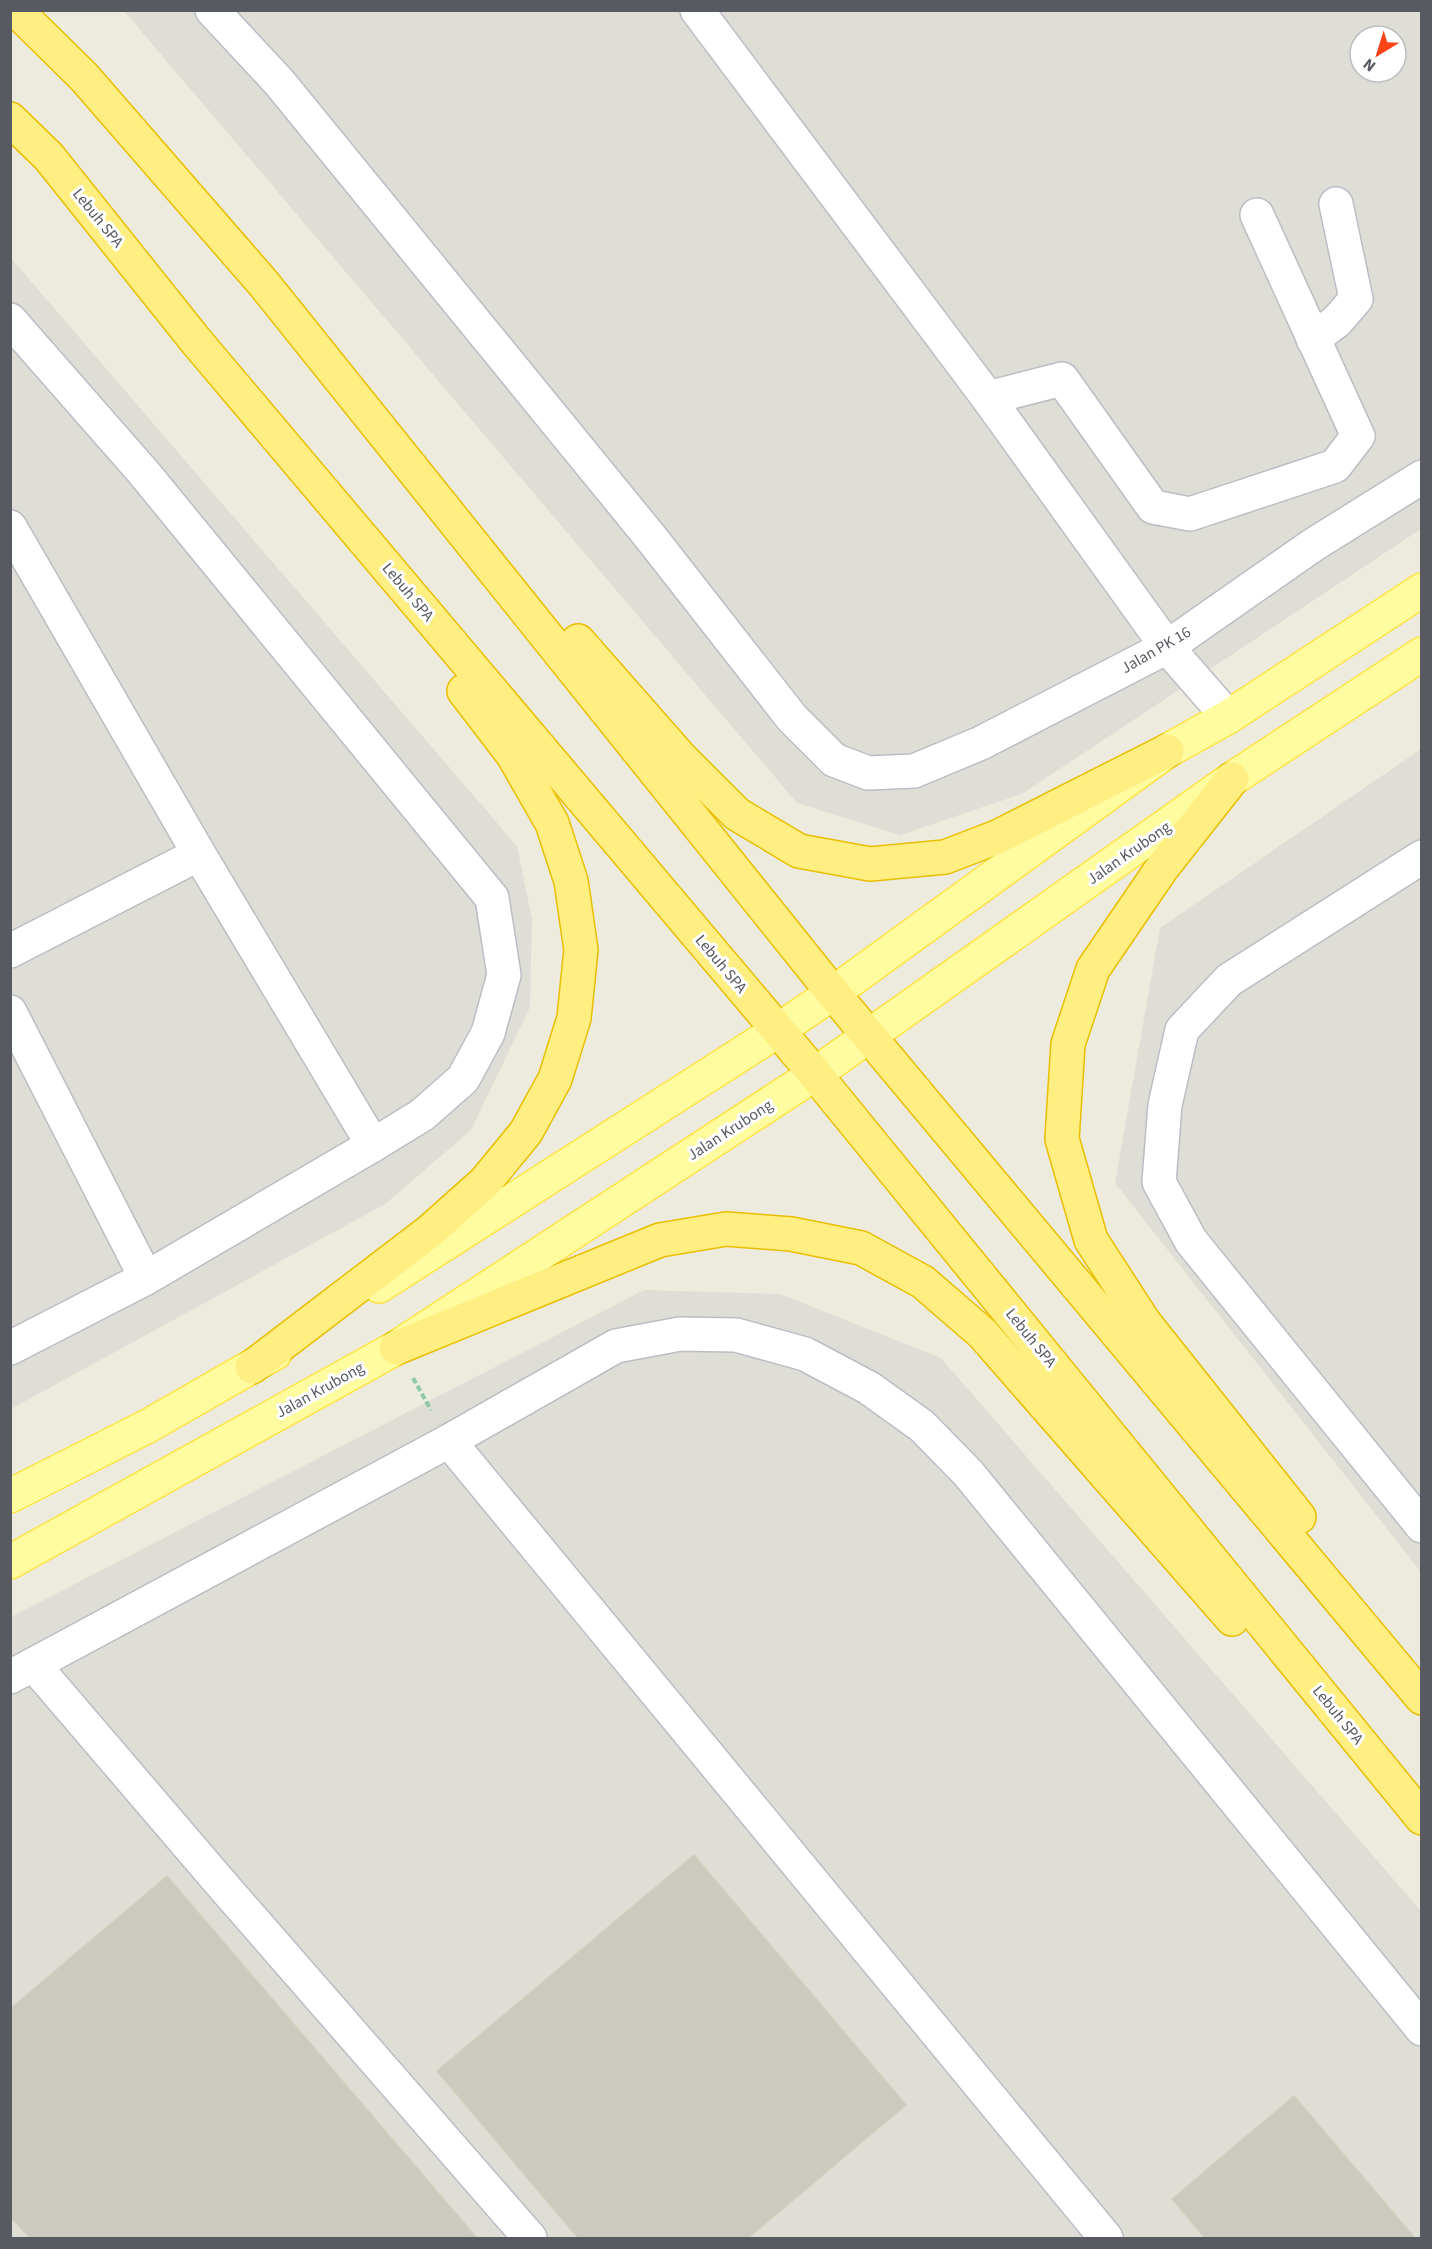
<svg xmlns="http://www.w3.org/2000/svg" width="1432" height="2249" font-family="'Source Sans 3',sans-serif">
<rect width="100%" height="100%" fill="#edebde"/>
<g fill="#dfded6" fill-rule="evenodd">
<path d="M124 11H1421V529L1022 794 900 835 797 803ZM1360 36H1396V72H1360Z"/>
<path d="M10 257 517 846 532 919 530 1007 471 1130 385 1204 11 1409Z"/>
<path d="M1421 749V1572L1115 1183 1160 928Z"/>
<path d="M644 1290 780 1294 941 1358 1421 1911V2238H11V1617Z"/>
</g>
<g fill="#cccabf" stroke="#d2cebc" stroke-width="1.5">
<path d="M694 1855 906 2105 748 2238H578L437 2071Z"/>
<path d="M167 1876 477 2238H30L10 2216V2009Z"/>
<path d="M1294 2096 1415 2238H1205L1172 2199Z"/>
</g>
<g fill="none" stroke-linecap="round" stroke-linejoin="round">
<g stroke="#bbbdc4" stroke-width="36">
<g id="minor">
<path d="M212 10 279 82 652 539 792 718 834 760 868 773 914 771 981 743 1167 647 1313 545 1422 477"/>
<path d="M697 10 988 398 1167 647 1228 717"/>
<path d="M10 320 144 473 492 898 504 975 488 1033 463 1079 422 1115 373 1145 146 1278 10 1348"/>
<path d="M1313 339 1337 321 1356 299 1336 204"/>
<path d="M988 398 1062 379 1153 507 1190 514 1335 466 1358 436 1257 215"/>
<path d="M10 527 199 854 373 1145"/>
<path d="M1422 857 1229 980 1182 1030 1165 1105 1159 1182 1191 1241 1422 1526"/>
<path d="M10 951 199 854"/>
<path d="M10 1012 146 1278"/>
<path d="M449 1441 1106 2238"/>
<path d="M34 1665 224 1887 530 2238"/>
<path d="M10 1677 449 1441 616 1346 680 1334 736 1335 805 1354 869 1388 922 1426 968 1473 1422 2029"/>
</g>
</g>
<g stroke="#ffe244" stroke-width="36">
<g id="major">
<path d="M379 1286 777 1031 833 993 1167 751 1228 717 1422 590"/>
<path d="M10 1496 148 1426 275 1353"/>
<path d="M10 1562 396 1348 815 1074 1232 779 1422 654"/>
</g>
</g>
<g stroke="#eabe00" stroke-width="36">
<g id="highway">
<path d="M16 10 84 77 264 284 833 993 1422 1698"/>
<path d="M10 119 49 157 196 341 815 1074 1422 1818"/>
<path d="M578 641 680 757 737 814 799 851 870 864 945 857 997 837 1167 751"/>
<path d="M1232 779 1162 868 1093 969 1068 1044 1062 1139 1091 1240 1144 1322 1299 1517"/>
<path d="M396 1348 660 1240 726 1229 791 1234 861 1248 923 1282 983 1334 1232 1619"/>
<path d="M252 1367 430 1231 485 1182 526 1132 555 1079 574 1018 581 950 571 881 552 823 513 755 464 691"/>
</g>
</g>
<path stroke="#8fc9a7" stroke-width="4" stroke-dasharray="6 3" stroke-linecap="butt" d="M413 1378 431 1410"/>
<use href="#minor" stroke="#fff" stroke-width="33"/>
<use href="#major" stroke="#fffca0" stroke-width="33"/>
<use href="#highway" stroke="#ffef82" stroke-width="33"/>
</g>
<g text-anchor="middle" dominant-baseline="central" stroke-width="6" stroke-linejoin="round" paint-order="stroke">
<g font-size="16" fill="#575a61" stroke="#fff">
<text transform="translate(98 218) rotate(51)">Lebuh SPA</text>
<text transform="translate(408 592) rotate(50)">Lebuh SPA</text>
<text transform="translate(1156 650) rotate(-30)">Jalan PK 16</text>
<text transform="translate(1129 853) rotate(-35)">Jalan Krubong</text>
<text transform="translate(721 964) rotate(50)">Lebuh SPA</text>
<text transform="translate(730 1130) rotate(-33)">Jalan Krubong</text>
<text transform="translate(1031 1338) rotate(51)">Lebuh SPA</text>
<text transform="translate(320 1390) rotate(-29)">Jalan Krubong</text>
<text transform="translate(1338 1715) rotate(51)">Lebuh SPA</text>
</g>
</g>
<rect width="1432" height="2249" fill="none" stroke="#575a61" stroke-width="24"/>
<g transform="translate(1378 54) rotate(218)"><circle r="28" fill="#ffffff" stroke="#bcbdc0" stroke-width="1.5"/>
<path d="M0-4.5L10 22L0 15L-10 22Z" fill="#fb4415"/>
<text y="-9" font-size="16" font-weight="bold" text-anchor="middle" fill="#575a61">N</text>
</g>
</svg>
